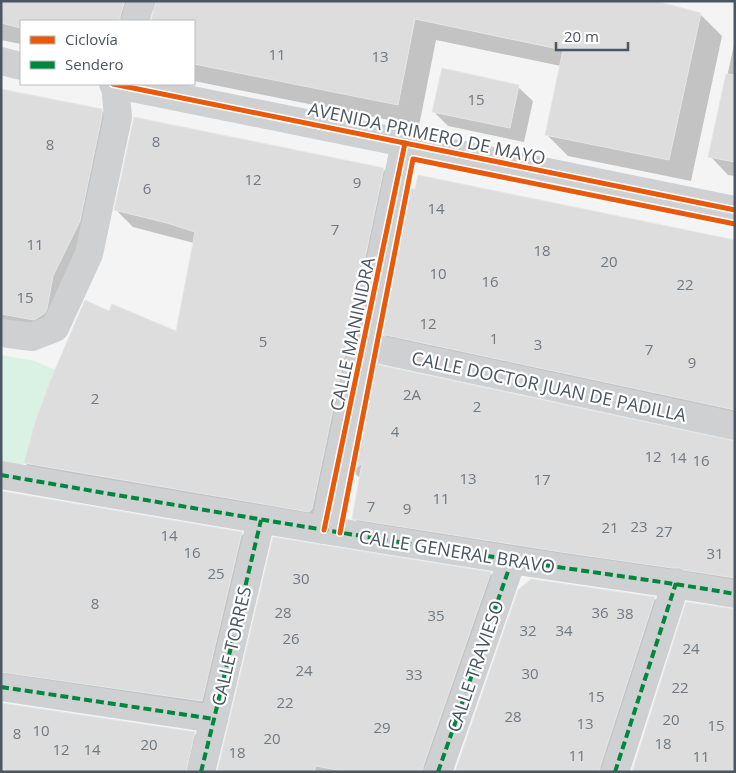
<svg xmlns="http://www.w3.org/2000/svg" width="736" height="773" font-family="'Open Sans',sans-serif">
<rect width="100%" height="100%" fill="#f4f4f4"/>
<path fill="#d9f2e3" d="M1 355 35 361 55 370 35 422 21 473 1 469Z"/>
<g fill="#0003">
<path d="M1 1H538L700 14 722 36 691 181 568 156 547 135 561 66 436 40 419 126 194 81V21H153L156 9 152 11 146 21H21V44L1 40Z"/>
<path d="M735 40V176L728 175 710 156Z"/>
<path d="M518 87 533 101 524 142 448 126 434 112Z"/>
<path d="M1 90 101 110 114 122 57 325 1 324Z"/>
<path d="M383 169 401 187 330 526 42 480 25 463 110 312 177 333 194 243 133 227 116 210Z"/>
<path d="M735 241V417L392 343 382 333Z"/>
<path d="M376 366 735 442V586L364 528 354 518 361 479 353 472Z"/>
<path d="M1 492 241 533 251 543 212 711 1 685Z"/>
<path d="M274 539 491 574 500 583 434 772H317L300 768Z"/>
<path d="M654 598 664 608 611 772H456Z"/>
<path d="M194 733 204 743 197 772H1Z"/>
</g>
<g fill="#ddddde" stroke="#e5e6e7">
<path d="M1 1H125L120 17V21H21V28L1 23Z"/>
<path d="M156 1H656L701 13 669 160 545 135 563 50 415 19 398 105 194 64V21H151Z"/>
<path d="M442 68 519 85 510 128 432 112Z"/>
<path d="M726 74 735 75V162L708 157Z"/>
<path d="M1 89 102 109V116L80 221 53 276 47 309 45 313 34 320 1 314Z"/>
<path d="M134 117 384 168 312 509 309 512 24 463 35 422 51 379 85 300 109 311 112 304 176 331 195 232 167 223 114 210Z"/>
<path d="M418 175 735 240V410L381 334 411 188 415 189Z"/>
<path d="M375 364 735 441V578L683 570 680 568H672L561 552 352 519 362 463 352 472Z"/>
<path d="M1 491 242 532 202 701 1 672Z"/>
<path d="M273 537 491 572 423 767V772H348L316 766 314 772H217Z"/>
<path d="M531 579 655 597 600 767V772H455L518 590Z"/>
<path d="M686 602 735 609V772H632Z"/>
<path d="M1 703 195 732 186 772H1Z"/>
</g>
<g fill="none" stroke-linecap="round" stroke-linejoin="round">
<g stroke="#ced0d2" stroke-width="28">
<path d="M135 21 141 1"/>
<path d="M1 61 21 66"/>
<path d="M113 84 735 210"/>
<path d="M1 333 32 337 55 328 89 254 118 117 115 84"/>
<path d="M363 346 735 426"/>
<path d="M1 475C167 504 333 532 500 558 578 571 657 580 735 594"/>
<path d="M324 530 405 143"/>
<path d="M1 687 214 719"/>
<path d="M201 772 214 719 261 520"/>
<path d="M438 772 512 560"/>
<path d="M615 772 676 583"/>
</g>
<g stroke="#00873e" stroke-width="4" stroke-dasharray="8 4" stroke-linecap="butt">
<path d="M1 475C167 504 333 532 500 558 578 571 657 580 735 594"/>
<path d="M1 687 214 719"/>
<path d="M201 772 214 719 261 520"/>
<path d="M438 772 512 560"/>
<path d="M615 772 676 583"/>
</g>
<g stroke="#fff" stroke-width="8">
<g id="cycleway">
<path d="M113 84 735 210"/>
<path d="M324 530 405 143"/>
<path d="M340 533 413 159 735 224"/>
</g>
</g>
<use href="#cycleway" stroke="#e8590c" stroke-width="5"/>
</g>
<g text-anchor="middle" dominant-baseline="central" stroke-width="4.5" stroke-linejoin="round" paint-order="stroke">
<g font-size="15" fill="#707881">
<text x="277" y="54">11</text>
<text x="380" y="56">13</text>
<text x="476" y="99">15</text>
<text x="156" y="141">8</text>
<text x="50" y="144">8</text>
<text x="253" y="179">12</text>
<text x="357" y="182">9</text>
<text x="147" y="188">6</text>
<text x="436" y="208">14</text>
<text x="335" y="229">7</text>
<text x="35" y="244">11</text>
<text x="542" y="250">18</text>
<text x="609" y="261">20</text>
<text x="438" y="273">10</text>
<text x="490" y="281">16</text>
<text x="685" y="284">22</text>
<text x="25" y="297">15</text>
<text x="428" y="323">12</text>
<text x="494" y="338">1</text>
<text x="263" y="341">5</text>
<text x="538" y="344">3</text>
<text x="649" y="349">7</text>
<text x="692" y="362">9</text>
<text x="412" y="394">2A</text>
<text x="95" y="398">2</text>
<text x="477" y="406">2</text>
<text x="395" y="431">4</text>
<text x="653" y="456">12</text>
<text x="678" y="457">14</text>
<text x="701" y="460">16</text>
<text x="468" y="478">13</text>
<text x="542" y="479">17</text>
<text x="441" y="498">11</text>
<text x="371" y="506">7</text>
<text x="407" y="508">9</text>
<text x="639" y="526">23</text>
<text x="610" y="527">21</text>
<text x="664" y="531">27</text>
<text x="169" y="535">14</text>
<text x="192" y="552">16</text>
<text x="715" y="553">31</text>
<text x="216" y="573">25</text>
<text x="301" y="578">30</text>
<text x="95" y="603">8</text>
<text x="283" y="612">28</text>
<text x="600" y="612">36</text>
<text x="625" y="613">38</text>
<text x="436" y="615">35</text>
<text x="528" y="630">32</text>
<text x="564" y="630">34</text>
<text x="291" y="638">26</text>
<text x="691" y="648">24</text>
<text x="304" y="670">24</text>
<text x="530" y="673">30</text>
<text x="414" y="674">33</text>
<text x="680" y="687">22</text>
<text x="596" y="696">15</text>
<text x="285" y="702">22</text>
<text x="513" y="716">28</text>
<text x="671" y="719">20</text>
<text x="585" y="723">13</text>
<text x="716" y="725">15</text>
<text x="382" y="727">29</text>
<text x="41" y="730">10</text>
<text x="17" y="733">8</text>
<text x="272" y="738">20</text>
<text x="663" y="743">18</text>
<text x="149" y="744">20</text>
<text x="61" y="749">12</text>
<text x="92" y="749">14</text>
<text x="237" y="752">18</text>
<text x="577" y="755">11</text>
<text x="701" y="756">11</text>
</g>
<g font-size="18" fill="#4a5661" stroke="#fff">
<text transform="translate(427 133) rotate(12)">AVENIDA PRIMERO DE MAYO</text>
<text transform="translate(352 334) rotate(-78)">CALLE MANINIDRA</text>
<text transform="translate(549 386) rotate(12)">CALLE DOCTOR JUAN DE PADILLA</text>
<text transform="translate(457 551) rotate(9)">CALLE GENERAL BRAVO</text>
<text transform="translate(231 646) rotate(-77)">CALLE TORRES</text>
<text transform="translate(475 666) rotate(-71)">CALLE TRAVIESO</text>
</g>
</g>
<rect width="736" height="773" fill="none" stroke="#4a5661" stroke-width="5"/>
<rect x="20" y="20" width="175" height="65" fill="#ffffff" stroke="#b7bbc0"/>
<rect x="30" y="36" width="25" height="8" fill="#e8590c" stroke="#b7bbc0"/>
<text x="65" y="45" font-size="15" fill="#4a5661">Ciclovía</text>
<rect x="30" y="61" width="25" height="8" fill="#00873e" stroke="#b7bbc0"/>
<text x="65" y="70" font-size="15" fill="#4a5661">Sendero</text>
<path d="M556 42v8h72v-8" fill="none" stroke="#4a5661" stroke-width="2.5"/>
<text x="564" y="42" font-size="15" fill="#4a5661" stroke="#ffffff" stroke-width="4" paint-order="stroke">20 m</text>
</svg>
